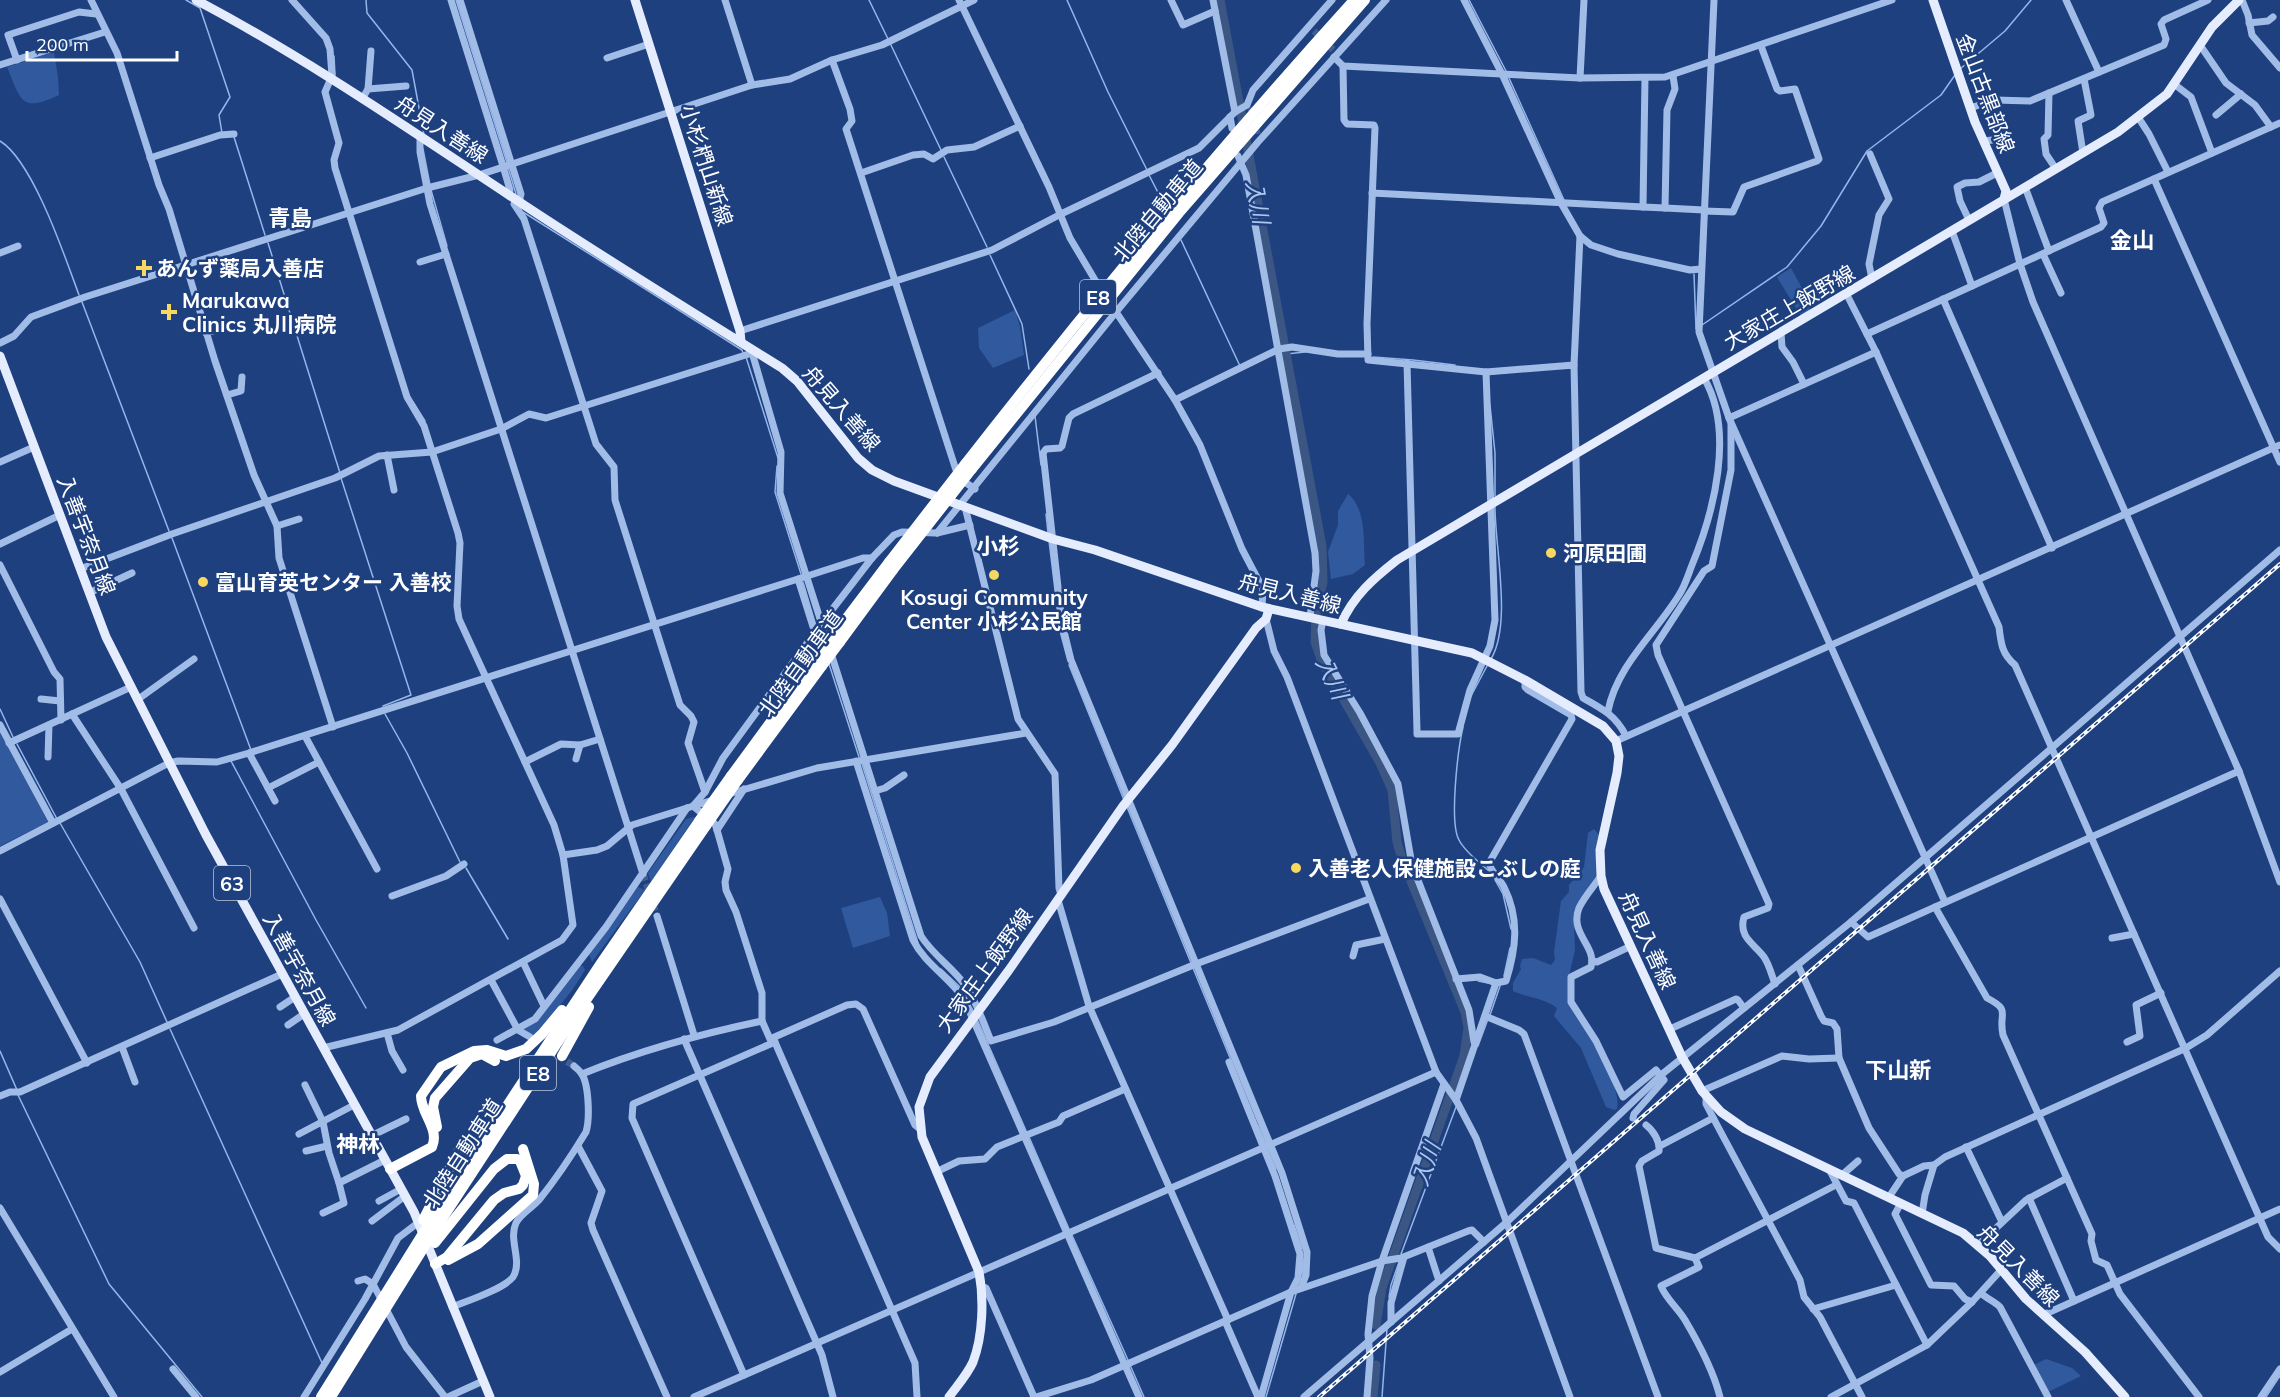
<svg xmlns="http://www.w3.org/2000/svg" width="2280" height="1397" font-family="Mulish,'Noto Sans JP',sans-serif">
<rect width="100%" height="100%" fill="#1e407f"/>
<g fill="#31599e">
<path d="M54 52 58 77 59 95C21 113 21 101 7 67Z"/>
<path d="M1791 268 1803 290 1811 312 1802 318 1777 277Z"/>
<path d="M1015 310 1020 327 1024 355 993 368 979 348 978 328Z"/>
<path d="M1348 494C1367 509 1363 542 1365 565L1353 574 1331 579 1328 552 1338 525V511Z"/>
<path d="M0 729 48 822 0 846Z"/>
<path d="M695 817 651 882 648 873 686 819Z"/>
<path d="M1594 829 1599 835 1596 880 1574 919 1575 950 1569 976V1004C1582 1026 1623 1084 1617 1109L1614 1110 1606 1107 1581 1048 1554 1016 1557 1008C1544 998 1528 998 1513 991V983L1521 969 1520 966 1522 959 1533 958 1551 965 1555 960 1554 952 1561 901 1569 892V885L1584 867 1588 833Z"/>
<path d="M638 887 645 890 592 962 589 954Z"/>
<path d="M880 897 887 913 890 936 853 948 841 908Z"/>
<path d="M579 966H583L585 970 573 989 534 1038 524 1032V1029Z"/>
<path d="M2046 1359 2072 1368 2081 1376 2048 1392 2034 1365Z"/>
</g>
<g fill="none" stroke-linecap="round" stroke-linejoin="round">
<g stroke="#95b6ea" stroke-width="1.5">
<path d="M186 0 200 8 230 97 219 115 222 133"/>
<path d="M366 0 367 13 412 70 424 135"/>
<path d="M456 0 507 163"/>
<path d="M869 0 888 39"/>
<path d="M1067 0 1108 92 1147 170"/>
<path d="M1469 0 1506 71"/>
<path d="M890 43 941 150"/>
<path d="M334 56 335 75"/>
<path d="M1960 69 2005 31 2031 0"/>
<path d="M1509 78 1564 200"/>
<path d="M234 137 265 235"/>
<path d="M0 141C33 161 65 257 79 295"/>
<path d="M423 149 430 185"/>
<path d="M944 157 987 247"/>
<path d="M508 167 516 194"/>
<path d="M1149 175 1166 208"/>
<path d="M431 190 447 246"/>
<path d="M523 212 742 350 743 353"/>
<path d="M1181 240 1240 366"/>
<path d="M268 243 340 473"/>
<path d="M990 255 1022 324 1029 369"/>
<path d="M1694 274 1696 329"/>
<path d="M82 302 169 531"/>
<path d="M1702 325 1787 267 1821 226 1867 151 1941 95 1955 75"/>
<path d="M1286 354 1305 352"/>
<path d="M746 357 778 458"/>
<path d="M1373 357 1413 360 1455 365"/>
<path d="M413 402 425 421"/>
<path d="M1490 405 1495 453V496"/>
<path d="M1035 416 1041 465"/>
<path d="M777 466 775 492 801 574"/>
<path d="M341 478 411 695 383 706"/>
<path d="M1046 514 1048 533"/>
<path d="M172 538 251 750"/>
<path d="M1049 541 1060 631 1068 661"/>
<path d="M803 582 816 626"/>
<path d="M819 633 822 643"/>
<path d="M1491 659C1512 624 1495 548 1495 507"/>
<path d="M829 664 859 757"/>
<path d="M1069 665 1124 800"/>
<path d="M1471 696 1487 666"/>
<path d="M0 709 13 737"/>
<path d="M385 714 407 753 460 862"/>
<path d="M1463 727C1458 749 1449 822 1459 840 1465 852 1479 862 1489 871"/>
<path d="M17 744 57 819"/>
<path d="M231 761 316 920 366 1008"/>
<path d="M862 764 918 943"/>
<path d="M1127 807 1191 963"/>
<path d="M60 823 140 962 167 1022"/>
<path d="M466 868 508 939"/>
<path d="M1495 880 1503 894 1511 929"/>
<path d="M1193 968 1231 1060"/>
<path d="M941 969 959 986 974 1012"/>
<path d="M1504 976 1510 948"/>
<path d="M1478 981 1488 983"/>
<path d="M1490 1015 1500 986"/>
<path d="M977 1019 1027 1133"/>
<path d="M170 1029 322 1363"/>
<path d="M1478 1046 1488 1019"/>
<path d="M0 1051 17 1090"/>
<path d="M18 1095 109 1284 202 1397"/>
<path d="M1258 1126 1266 1144"/>
<path d="M1029 1137 1069 1229"/>
<path d="M1268 1148 1276 1169"/>
<path d="M1294 1225 1302 1249"/>
<path d="M1071 1233 1128 1360"/>
<path d="M1401 1254 1456 1107"/>
<path d="M1302 1275 1303 1259"/>
<path d="M1389 1297 1391 1285 1399 1262"/>
<path d="M1130 1365 1144 1397"/>
<path d="M1266 1397 1296 1294"/>
<path d="M1382 1397 1387 1329"/>
<path d="M2266 1397 2280 1376"/>
</g>
<g stroke="#3c5684" stroke-width="9">
<path d="M1220 0 1322 546 1323 582 1316 615 1315 642 1322 662 1380 763 1392 790 1397 842 1403 862 1465 1012 1468 1027 1464 1056 1382 1288 1376 1325"/>
<path d="M1373 1397 1376 1365"/>
</g>
<g stroke="#405d92" stroke-width="7" stroke-dasharray="7 3.5" stroke-linecap="butt">
<path d="M1314 31 1333 50"/>
<path d="M1251 107 1257 134"/>
<path d="M643 874 657 916"/>
<path d="M558 1056 574 1066"/>
</g>
<g stroke="#a2bce8" stroke-width="7">
<path d="M91 0 117 53 159 185 169 209 215 361 254 475 277 526 279 558 333 727"/>
<path d="M292 0 326 38 330 49 332 76 325 92 339 143 334 160 335 168 407 397 424 426 458 533 460 543 457 606 459 619 554 825 563 855 573 925 562 940 398 1030 323 1048"/>
<path d="M451 0 503 166 510 190 509 195"/>
<path d="M460 0 521 194 519 202 514 204 524 219 596 444 614 467 615 500 680 705 691 716 694 722 688 743 705 792"/>
<path d="M725 0 752 85"/>
<path d="M959 0 1049 187 1070 238 1098 285"/>
<path d="M1171 0 1183 25 1215 11"/>
<path d="M1464 0 1502 74 1561 203 1580 236 1591 245 1618 254 1690 270 1701 269"/>
<path d="M1714 0 1699 332 1729 418 1945 902"/>
<path d="M2066 0 2099 72"/>
<path d="M2242 0 2248 15 2252 35 2280 68"/>
<path d="M2249 23 2268 21 2273 17"/>
<path d="M2200 45 2226 83 2255 105 2271 127"/>
<path d="M1334 57 1343 66 1580 78 1665 77 1892 0"/>
<path d="M607 58 649 44"/>
<path d="M17 60 8 35 79 12 96 14"/>
<path d="M832 60 850 109 852 121 846 129 955 467 959 478 975 489"/>
<path d="M0 65 105 32"/>
<path d="M1343 66 1344 120 1347 124 1374 125 1375 128 1367 324 1368 360 1486 372 1495 620 1490 646 1470 690 1458 734H1417V731L1407 363"/>
<path d="M1673 76 1675 89 1667 110 1665 208 1704 210"/>
<path d="M1580 78 1584 0"/>
<path d="M1645 78 1643 207 1665 208"/>
<path d="M2174 84 2191 97 2212 153"/>
<path d="M368 89 371 51"/>
<path d="M2049 93 2048 135 2044 139 2046 154 2056 169"/>
<path d="M362 99 368 89 406 86"/>
<path d="M1970 108 1995 100 2030 101 2164 45 2166 39 2161 24 2164 20 2208 0"/>
<path d="M1235 112 1247 105 1253 90 1332 0"/>
<path d="M2216 115 2241 94"/>
<path d="M1230 117 1232 128"/>
<path d="M2138 117 2149 134 2168 172"/>
<path d="M420 136V152L430 204 643 874"/>
<path d="M1984 141 2009 138"/>
<path d="M2083 153 2078 121 2091 115 2084 79"/>
<path d="M1870 154 1889 199 1879 215 1871 254 1869 264 1872 279"/>
<path d="M1238 156 1246 175 1315 553 1316 571 1310 617"/>
<path d="M150 158 220 135 234 134"/>
<path d="M861 173 913 155 924 154 933 159 947 150 974 147 1020 126"/>
<path d="M2154 179 2280 462"/>
<path d="M2025 187 2049 251"/>
<path d="M1372 193 1643 207"/>
<path d="M2004 199 2020 264 2033 302 2239 771 2280 882"/>
<path d="M1704 211 1733 212 1744 187 1817 161 1819 159 1795 89 1780 91 1777 89 1761 46"/>
<path d="M1969 220 1960 201 1957 187 1965 183 1979 182 1997 173"/>
<path d="M1952 231 1972 286"/>
<path d="M0 253 18 246"/>
<path d="M2043 254 2061 293"/>
<path d="M420 262 446 254"/>
<path d="M1847 295 1876 352 1999 627C2001 644 2002 654 2015 665L2268 1237 2280 1249"/>
<path d="M1943 299 2052 548"/>
<path d="M1112 306 1175 400 1200 445 1242 549 1263 589 1262 607"/>
<path d="M740 331 992 250 1061 214 1199 148 1235 112 1213 0"/>
<path d="M206 333 227 327"/>
<path d="M1781 333 1782 347 1793 362 1804 384"/>
<path d="M1867 334 2101 227 2104 223 2099 208 2102 202 2280 123"/>
<path d="M0 343 14 336 31 317 85 297 427 188 479 175 752 85 790 79 832 60 882 45 974 0"/>
<path d="M751 349 781 452 780 493 921 936C933 955 952 967 965 985 977 1002 983 1022 991 1041L1054 1022 1196 964 1369 899"/>
<path d="M1574 365 1580 236"/>
<path d="M1486 372 1574 365 1581 692 1583 698C1603 709 1616 716 1626 736"/>
<path d="M1158 373 1073 414 1069 418 1062 446 1060 448 1046 449 1043 453 1062 623 1071 660 1282 1173 1307 1252 1306 1275 1301 1288"/>
<path d="M227 395 241 391 242 377"/>
<path d="M1175 400 1279 349 1292 347 1338 354H1368"/>
<path d="M1729 418 1876 352"/>
<path d="M1731 424V470L1712 566 1704 571 1656 645 1658 655 1769 904 1768 908 1744 917C1738 938 1755 944 1764 957 1769 964 1772 976 1775 984"/>
<path d="M387 455 394 490"/>
<path d="M0 462 34 447"/>
<path d="M965 507 1018 719 1055 774 1059 888 1061 895"/>
<path d="M277 526 299 519"/>
<path d="M937 533 1116 312 1258 142 1386 0"/>
<path d="M0 544 60 515"/>
<path d="M0 565 54 672 60 679 61 720"/>
<path d="M80 569 172 534 335 478 379 456 432 452 501 429 529 414 546 418 752 353"/>
<path d="M798 579 815 633"/>
<path d="M89 593 132 573"/>
<path d="M1266 619 1274 651 1287 677 1436 1072 1456 1100 1476 1138 1570 1397"/>
<path d="M1323 620 1321 630 1324 655 1360 713 1398 784 1412 865 1469 1010 1474 1042"/>
<path d="M41 699 60 701"/>
<path d="M137 700 194 659"/>
<path d="M1608 711C1617 665 1655 634 1679 595 1685 586 1688 575 1692 565 1714 512 1735 431 1704 378"/>
<path d="M72 714 121 789 194 928"/>
<path d="M0 725 53 823"/>
<path d="M305 736 377 869"/>
<path d="M1616 741 2280 445"/>
<path d="M9 743 131 687"/>
<path d="M249 753 275 801"/>
<path d="M48 757 49 725"/>
<path d="M576 759 580 745 600 739"/>
<path d="M856 761 913 940C925 964 949 977 964 999L1139 1397"/>
<path d="M525 762 561 744 580 745"/>
<path d="M268 788 319 762"/>
<path d="M875 791 885 788 904 775"/>
<path d="M729 794 817 768 1026 733"/>
<path d="M694 805 705 792 723 758 821 624 872 558 894 535 902 532 937 533 970 525"/>
<path d="M693 806 715 824 717 830 728 869 725 882 726 890 736 912 762 993V1021L770 1039 847 1005 856 1004 863 1009 915 1125 920 1129"/>
<path d="M717 830 744 789"/>
<path d="M0 851 169 763 178 761 217 762 249 753 798 579 863 558H872"/>
<path d="M563 855 597 850 607 846 632 825 713 800"/>
<path d="M1601 876C1594 886 1584 897 1579 908 1569 934 1597 946 1591 967L1571 977V1002L1596 1041 1623 1097 1656 1070 1664 1080 1634 1114 1633 1118"/>
<path d="M392 896 446 876 464 864"/>
<path d="M0 899 87 1063"/>
<path d="M1058 900 1089 1006 1228 1320"/>
<path d="M1935 907 1987 998C2012 1011 1998 1012 2003 1035L2092 1234 2091 1241 2096 1260 2107 1265 2120 1294 2199 1397"/>
<path d="M657 916 694 1035"/>
<path d="M1851 922 1868 937 2239 771"/>
<path d="M2112 938 2134 934"/>
<path d="M1353 956 1356 945 1385 939"/>
<path d="M1592 961 1597 962 1631 946"/>
<path d="M523 962 544 1006"/>
<path d="M1798 965 1821 1016 1824 1021 1833 1023 1837 1029 1839 1058 1869 1128 1899 1174 1903 1176 1924 1166 1934 1165"/>
<path d="M1456 979 1480 977 1496 983"/>
<path d="M491 980 518 1030 530 1037"/>
<path d="M280 1007 295 997"/>
<path d="M1485 1016 1519 1030 1524 1034 1658 1397"/>
<path d="M288 1025 304 1014"/>
<path d="M1670 1029 1736 999 1738 1000 1744 1008"/>
<path d="M387 1033 392 1051 403 1070"/>
<path d="M684 1039 822 1355 833 1397"/>
<path d="M497 1040 535 1019 606 927 687 808"/>
<path d="M774 1040 915 1363 917 1397"/>
<path d="M2127 1042 2140 1036 2136 1005 2161 993"/>
<path d="M122 1047 135 1082"/>
<path d="M1229 1062 1275 1176 1300 1254 1298 1278 1291 1292 1261 1397"/>
<path d="M582 1074C641 1050 700 1034 762 1021"/>
<path d="M305 1085 323 1122 329 1153 339 1183 385 1160"/>
<path d="M1702 1091 1782 1056 1809 1059 1839 1058"/>
<path d="M0 1096 10 1092H20L282 974"/>
<path d="M1706 1097V1104L1717 1125 1800 1280 1804 1297 1820 1317 1862 1397"/>
<path d="M1456 1100 1496 983 1506 981C1516 949 1520 919 1504 887 1500 879 1491 872 1489 863L1572 719 1571 715 1528 690 1525 687V680"/>
<path d="M1646 1125C1654 1131 1660 1142 1659 1151L1642 1161 1639 1166 1656 1248 1695 1258 1699 1267 1661 1286C1666 1299 1678 1308 1685 1320 1698 1342 1714 1373 1720 1397"/>
<path d="M299 1134 354 1105"/>
<path d="M371 1136 406 1119"/>
<path d="M578 1146 602 1191 591 1223 593 1230 667 1397"/>
<path d="M1660 1146 1713 1118"/>
<path d="M1966 1147 2002 1222"/>
<path d="M306 1151 327 1146"/>
<path d="M1829 1169 1846 1201 1854 1203 1927 1345"/>
<path d="M936 1172 959 1161 985 1159 997 1147 1059 1122 1063 1116 1125 1089"/>
<path d="M1842 1175 1858 1161"/>
<path d="M1889 1197 1903 1176"/>
<path d="M2029 1198 2074 1301"/>
<path d="M379 1201 401 1189"/>
<path d="M1901 1203 1895 1214 1931 1285 1954 1286 1965 1299 1972 1302"/>
<path d="M0 1208 114 1397"/>
<path d="M323 1213 344 1203 339 1183"/>
<path d="M1922 1214 1925 1195 1934 1165 1945 1157 2186 1048 2207 1035 2280 971"/>
<path d="M372 1221 405 1196"/>
<path d="M1978 1245 2026 1200 2067 1178"/>
<path d="M1428 1247 1439 1281"/>
<path d="M1695 1258 1836 1185"/>
<path d="M358 1281 365 1279 373 1284 406 1347 445 1397"/>
<path d="M981 1286 986 1288 1034 1397"/>
<path d="M1981 1293C1987 1299 1994 1301 2000 1307L2048 1397"/>
<path d="M452 1307C467 1301 504 1289 513 1277 523 1261 508 1240 516 1223 521 1213 532 1208 539 1200 556 1179 572 1155 586 1132 590 1119 589 1083 581 1073 579 1070 576 1068 574 1066"/>
<path d="M1813 1309 1896 1285"/>
<path d="M2043 1315 2280 1209"/>
<path d="M1225 1321 1258 1397"/>
<path d="M1391 1322V1303L1404 1257"/>
<path d="M173 1369 196 1397"/>
<path d="M0 1372 72 1329"/>
<path d="M744 1375 632 1118 633 1104 775 1042"/>
<path d="M304 1397 365 1299 398 1238 419 1222"/>
<path d="M448 1397 483 1381"/>
<path d="M694 1397 1436 1072"/>
<path d="M1036 1397 1091 1380 1291 1292 1382 1261 1401 1258 1468 1231 1472 1230 1484 1242"/>
<path d="M1304 1397 1507 1222 1661 1075 1851 922 2280 550"/>
<path d="M1367 1397 1370 1358 1368 1334 1372 1296 1382 1261 1444 1084"/>
<path d="M1831 1397 1927 1345 1972 1302 2001 1270"/>
<path d="M2261 1397 2280 1369"/>
</g>
<g stroke="#e4ecfe" stroke-width="9">
<path d="M196 0C310 60 416 134 524 205 609 261 695 314 782 368L797 381 858 458 872 470 894 481 1053 539 1095 550 1262 607 1472 653 1525 680 1603 726 1616 741 1619 756 1617 773 1600 850 1601 876 1604 889 1682 1057 1702 1091 1721 1112 1745 1129 1963 1233 1990 1256 2026 1299 2085 1352 2125 1397"/>
<path d="M635 0 740 331 741 342"/>
<path d="M1933 0 1975 122 2006 191 2004 199"/>
<path d="M0 356 106 637 206 835 414 1212 490 1397"/>
<path d="M1341 624C1353 596 1374 578 1397 560L2118 132 2167 94 2212 27 2239 0"/>
<path d="M949 1397C957 1386 967 1375 973 1362 983 1336 984 1299 979 1272L922 1137 919 1107 930 1077 1009 970 1123 806 1172 745 1256 628 1266 619 1269 609"/>
</g>
<g stroke="#fff" stroke-width="10">
<path d="M965 464C1089 305 1218 150 1354 0"/>
<path d="M972 469 1179 213 1365 0"/>
<path d="M836 632 889 562"/>
<path d="M840 642 893 570"/>
<path d="M731 776 818 657"/>
<path d="M738 780 822 666"/>
<path d="M562 1056 589 1007"/>
<path d="M437 1127 433 1107 435 1098 470 1058 482 1054 495 1061"/>
<path d="M390 1169 432 1147C440 1129 421 1114 421 1096L441 1067 474 1051 487 1050 506 1056 526 1049 542 1034 562 1010"/>
<path d="M423 1220 459 1150"/>
<path d="M427 1227 601 963 699 821"/>
<path d="M431 1236 569 1025 706 826"/>
<path d="M435 1243 494 1169 507 1159H517L520 1161 526 1176 523 1185 519 1189 504 1193 494 1200 447 1257 435 1264"/>
<path d="M448 1260 478 1244 533 1195 534 1184 523 1149"/>
</g>
<g stroke="#fff" stroke-width="4">
<path id="rail" d="M1319 1397 2280 564"/>
</g>
<use href="#rail" stroke="#1e407f" stroke-width="1.5" stroke-dasharray="4.5" stroke-linecap="butt"/>
<g stroke="#fff" stroke-width="10">
<path d="M889 562 965 464"/>
<path d="M893 570 972 469"/>
<path d="M818 657 836 632"/>
<path d="M822 666 840 642"/>
<path d="M699 821 731 776"/>
<path d="M706 826 738 780"/>
<path d="M321 1397 427 1227"/>
<path d="M331 1397 431 1236"/>
</g>
</g>
<g fill="#f7d861" stroke="#1e407f" stroke-width="2">
<path d="M141 259h6v6h6v6h-6v6h-6v-6h-6v-6h6z"/>
<path d="M166 303h6v6h6v6h-6v6h-6v-6h-6v-6h6z"/>
<circle cx="1551" cy="553" r="6"/>
<circle cx="994" cy="575" r="6"/>
<circle cx="203" cy="582" r="6"/>
<circle cx="1296" cy="868" r="6"/>
</g>
<g text-anchor="middle" dominant-baseline="central" stroke-width="5" stroke-linejoin="round" paint-order="stroke">
<g fill="#1e407f" stroke="#bcc6d9" stroke-width="1.5">
<rect x="1080" y="280" width="36" height="34" rx="4.5"/>
<rect x="214" y="866" width="36" height="34" rx="4.5"/>
<rect x="520" y="1056" width="36" height="34" rx="4.5"/>
</g>
<g font-size="20" font-weight="bold" fill="#fff">
<text x="1098" y="297">E8</text>
<text x="232" y="883">63</text>
<text x="538" y="1073">E8</text>
</g>
<g font-size="21" fill="#fff" stroke="#1e407f">
<text transform="translate(1986 93) rotate(69)">金山古黒部線</text>
<text transform="translate(442 129) rotate(33)">舟見入善線</text>
<text transform="translate(707 165) rotate(72)">小杉椚山新線</text>
<text transform="translate(1157 210) rotate(-50)">北陸自動車道</text>
<text transform="translate(1789 307) rotate(-30)">大家庄上飯野線</text>
<text transform="translate(842 408) rotate(49)">舟見入善線</text>
<text transform="translate(87 535) rotate(69)">入善宇奈月線</text>
<text transform="translate(1290 593) rotate(14)">舟見入善線</text>
<text transform="translate(800 663) rotate(-54)">北陸自動車道</text>
<text transform="translate(1648 940) rotate(65)">舟見入善線</text>
<text transform="translate(300 969) rotate(61)">入善宇奈月線</text>
<text transform="translate(984 970) rotate(-54)">大家庄上飯野線</text>
<text transform="translate(462 1153) rotate(-57)">北陸自動車道</text>
<text transform="translate(2019 1265) rotate(45)">舟見入善線</text>
</g>
<g font-size="21" font-weight="bold" fill="#fff" stroke="#1e407f" text-anchor="start">
<text x="156" y="268">あんず薬局入善店</text>
<text x="182" y="300">Marukawa<tspan x="182" dy="24">Clinics 丸川病院</tspan></text>
<text x="1563" y="553">河原田圃</text>
<text x="215" y="582">富山育英センター 入善校</text>
<text x="994" y="597" text-anchor="middle">Kosugi Community<tspan x="994" dy="24">Center 小杉公民館</tspan></text>
<text x="1308" y="868">入善老人保健施設こぶしの庭</text>
</g>
<g font-size="22" font-style="italic" fill="#adc6f0" stroke="#1e407f">
<text transform="translate(1258 202) rotate(79)">入川</text>
<text transform="translate(1332 678) rotate(64)">入川</text>
<text transform="translate(1426 1164) rotate(-71)">入川</text>
</g>
<g font-size="22" font-weight="bold" fill="#fff" stroke="#1e407f">
<text x="290" y="218">青島</text>
<text x="2132" y="240">金山</text>
<text x="998" y="546">小杉</text>
<text x="1898" y="1070">下山新</text>
<text x="358" y="1144">神林</text>
</g>
</g>
<path d="M27 51v9h150v-9" fill="none" stroke="#ffffff" stroke-width="3"/>
<text x="36" y="51" font-size="18" fill="#ffffff" stroke="#1e407f" stroke-width="4.5" paint-order="stroke">200 m</text>
</svg>
